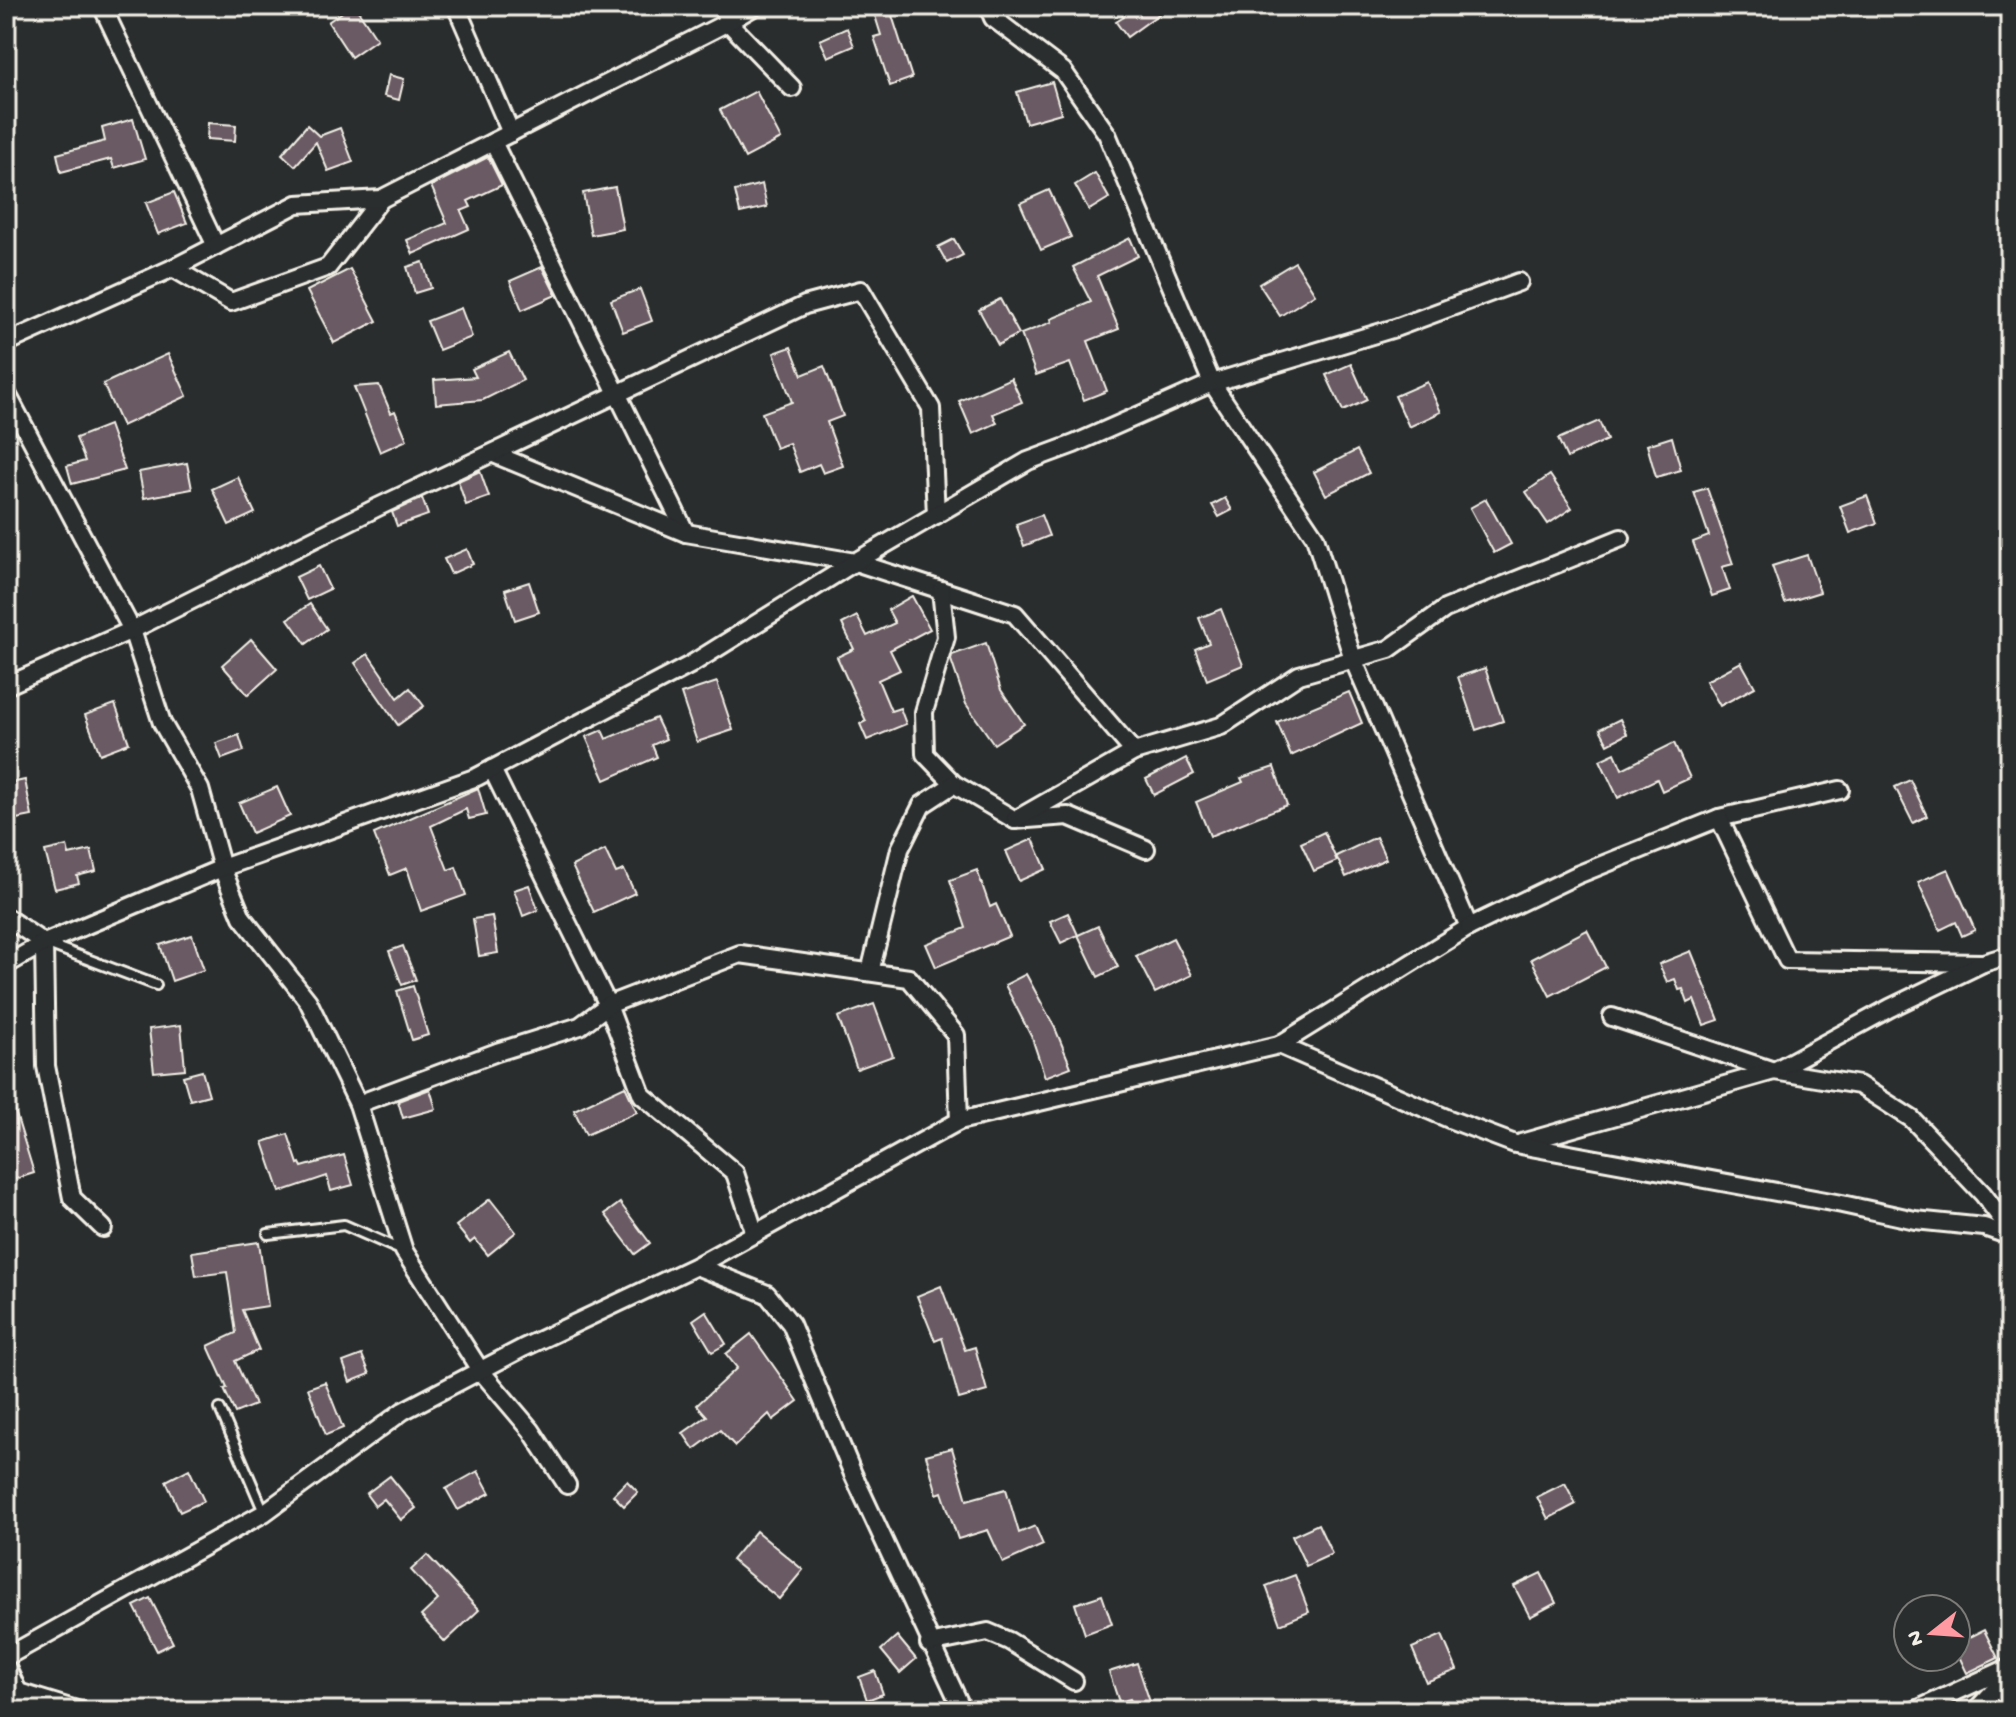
<svg xmlns="http://www.w3.org/2000/svg" width="2016" height="1717" font-family="'Gochi Hand',sans-serif">
<rect width="100%" height="100%" fill="#2a2d2e"/>
<filter id="ink" filterUnits="userSpaceOnUse"><feTurbulence type="fractalNoise" baseFrequency=".0125" numOctaves="2"/><feDisplacementMap in="SourceGraphic" scale="16" xChannelSelector="R" yChannelSelector="G"/><feConvolveMatrix kernelMatrix="1 2 1 2 8 2 1 2 1" color-interpolation-filters="sRGB"/></filter>
<g filter="url(#ink)">
<g fill="#6b5a64" stroke="#f4f1e8" stroke-width="2">
<path d="M351 6H355L377 39 351 57 328 22Z"/>
<path d="M872 6H889L912 78 890 86 874 37 881 35Z"/>
<path d="M1116 6H1170L1127 37 1116 22 1124 17Z"/>
<path d="M847 28 854 46 828 57 820 40Z"/>
<path d="M389 75 404 79 399 100 384 96Z"/>
<path d="M1052 82 1061 113 1026 123 1017 92Z"/>
<path d="M756 91 781 139 745 158 720 110Z"/>
<path d="M133 119 145 159 114 168 111 159 61 172 57 154 105 141 102 128Z"/>
<path d="M208 123 236 125 235 141 207 139Z"/>
<path d="M307 125 319 136 340 128 353 162 328 171 316 142 295 166 282 154Z"/>
<path d="M488 157 502 185 468 201 471 207 461 211 469 229 413 254 407 240 447 223 431 186Z"/>
<path d="M1095 173 1109 198 1089 210 1075 185Z"/>
<path d="M762 184 767 207 740 213 735 191Z"/>
<path d="M615 187 623 229 591 235 583 193Z"/>
<path d="M1049 190 1071 237 1041 250 1020 203Z"/>
<path d="M174 192 187 223 158 234 146 203Z"/>
<path d="M1130 238 1138 256 1097 276 1119 329 1088 341 1107 391 1084 400 1070 363 1036 375 1021 334 1052 322 1051 319 1091 302 1073 267Z"/>
<path d="M954 239 963 255 947 263 938 247Z"/>
<path d="M423 262 431 288 415 293 407 267Z"/>
<path d="M1295 262 1315 294 1280 316 1259 284Z"/>
<path d="M542 267 556 295 522 310 510 281Z"/>
<path d="M350 269 377 321 334 343 307 291Z"/>
<path d="M640 289 652 321 623 332 611 300Z"/>
<path d="M1000 299 1019 334 998 345 979 310Z"/>
<path d="M461 308 472 337 439 350 427 321Z"/>
<path d="M791 347 802 375 824 366 843 416 827 422 843 466 823 473 819 464 800 472 789 443 776 448 762 413 792 402 774 353Z"/>
<path d="M509 352 523 380 483 400 436 404 434 380 476 377 472 369Z"/>
<path d="M168 354 187 396 122 426 103 384Z"/>
<path d="M1351 364 1367 400 1343 411 1326 375Z"/>
<path d="M1011 378 1022 402 993 414 997 423 973 434 959 401Z"/>
<path d="M1427 382 1441 412 1409 427 1395 396Z"/>
<path d="M379 385 391 413 395 411 407 440 380 452 354 387Z"/>
<path d="M1599 421 1607 440 1567 458 1558 439Z"/>
<path d="M109 425 125 470 72 484 67 466 85 461 76 438Z"/>
<path d="M1672 437 1681 470 1656 477 1647 445Z"/>
<path d="M1357 450 1369 473 1326 495 1314 472Z"/>
<path d="M187 463 192 489 144 498 139 472Z"/>
<path d="M480 471 489 497 466 505 458 481Z"/>
<path d="M1550 475 1572 508 1548 524 1526 492Z"/>
<path d="M238 477 255 513 229 525 212 489Z"/>
<path d="M1707 488 1733 564 1722 567 1730 590 1712 596 1693 542 1709 536 1694 492Z"/>
<path d="M1867 496 1877 523 1850 533 1840 506Z"/>
<path d="M422 498 428 515 397 526 392 512Z"/>
<path d="M1225 498 1232 510 1219 517 1212 505Z"/>
<path d="M1486 499 1511 544 1494 553 1470 508Z"/>
<path d="M1041 515 1049 536 1024 546 1016 524Z"/>
<path d="M467 549 473 564 451 574 444 559Z"/>
<path d="M1807 555 1820 592 1785 603 1772 566Z"/>
<path d="M319 566 330 589 307 600 296 577Z"/>
<path d="M529 582 539 612 515 620 505 590Z"/>
<path d="M912 596 930 629 890 650 900 670 878 680 891 711 900 708 906 724 867 740 860 724 866 721 837 657 854 649 842 624 857 616 867 636 895 623 888 610Z"/>
<path d="M310 604 327 629 306 644 288 619Z"/>
<path d="M1221 609 1243 665 1207 680 1195 649 1209 643 1199 618Z"/>
<path d="M251 639 277 669 248 695 222 665Z"/>
<path d="M986 643 1001 690 1024 724 994 744 966 704 951 660 952 655Z"/>
<path d="M368 654 398 698 410 688 424 706 398 725 355 663Z"/>
<path d="M1741 662 1755 687 1720 706 1706 681Z"/>
<path d="M1485 668 1503 721 1476 730 1458 677Z"/>
<path d="M717 682 733 730 697 742 681 694Z"/>
<path d="M1349 692 1362 723 1291 756 1277 722Z"/>
<path d="M115 704 129 743 100 754 85 715Z"/>
<path d="M656 718 666 739 652 745 657 757 605 780 586 737 602 730 606 739Z"/>
<path d="M1620 719 1627 734 1608 744 1600 729Z"/>
<path d="M239 735 244 751 222 759 216 743Z"/>
<path d="M1674 743 1690 778 1662 791 1657 779 1618 798 1600 760 1615 753 1622 769Z"/>
<path d="M1186 758 1194 774 1154 795 1146 779Z"/>
<path d="M1274 767 1287 805 1210 836 1196 802 1243 782 1241 778Z"/>
<path d="M25 780 32 816 6 821V784Z"/>
<path d="M1910 780 1927 816 1913 823 1895 787Z"/>
<path d="M277 787 290 816 252 833 239 803Z"/>
<path d="M478 788 486 815 469 819 466 809 431 826 448 870 456 867 466 895 421 911 407 868 390 875 374 834Z"/>
<path d="M1324 832 1337 861 1314 871 1301 843Z"/>
<path d="M1376 837 1386 859 1346 877 1336 856Z"/>
<path d="M1033 839 1046 869 1019 881 1006 851Z"/>
<path d="M67 846 69 855 91 850 96 871 77 876 79 883 55 889 45 851Z"/>
<path d="M605 850 616 873 624 870 635 893 594 912 572 866Z"/>
<path d="M1948 869 1975 930 1962 936 1956 922 1940 930 1918 882Z"/>
<path d="M977 870 990 907 996 904 1010 936 936 967 926 944 966 928 950 880Z"/>
<path d="M529 885 538 910 523 916 514 890Z"/>
<path d="M1068 913 1078 935 1061 943 1050 921Z"/>
<path d="M492 916 498 953 479 956 473 919Z"/>
<path d="M1098 926 1118 967 1098 977 1078 935Z"/>
<path d="M1587 930 1606 967 1550 996 1531 959Z"/>
<path d="M192 935 204 970 172 981 160 945Z"/>
<path d="M1173 938 1192 975 1155 993 1136 956Z"/>
<path d="M403 946 416 980 402 985 389 951Z"/>
<path d="M1691 951 1719 1020 1704 1025 1694 1000 1688 1003 1683 989 1679 990 1675 979 1667 982 1659 964Z"/>
<path d="M1026 974 1055 1028 1071 1067 1045 1077 1032 1038 1005 985Z"/>
<path d="M413 986 428 1035 412 1040 397 991Z"/>
<path d="M874 1004 893 1056 857 1069 838 1017Z"/>
<path d="M181 1025 185 1069 154 1072 149 1029Z"/>
<path d="M202 1071 209 1095 190 1100 183 1076Z"/>
<path d="M625 1086 637 1112 586 1135 574 1110Z"/>
<path d="M430 1089 436 1109 403 1118 398 1101Z"/>
<path d="M11 1098 34 1173 6 1182V1099Z"/>
<path d="M288 1134 298 1164 300 1163 302 1167 344 1155 353 1185 331 1191 327 1176 280 1192 263 1142Z"/>
<path d="M490 1199 516 1232 488 1255 475 1239 470 1243 456 1226Z"/>
<path d="M620 1203 650 1243 635 1254 605 1214Z"/>
<path d="M259 1242 268 1306 242 1310 259 1350 235 1361 255 1405 235 1413 224 1389 227 1388 208 1346 236 1333 227 1272 196 1276 192 1252Z"/>
<path d="M941 1286 965 1350 975 1347 987 1391 959 1399 942 1338 935 1341 917 1296Z"/>
<path d="M706 1311 726 1344 712 1352 693 1320Z"/>
<path d="M751 1334 798 1401 773 1420 769 1414 735 1446 720 1430 694 1449 683 1433 707 1416 697 1405 737 1368 726 1354Z"/>
<path d="M362 1355 370 1374 350 1382 343 1362Z"/>
<path d="M325 1382 343 1428 326 1435 308 1388Z"/>
<path d="M952 1448 967 1500 1006 1489 1019 1533 1035 1526 1043 1545 1003 1563 988 1530 958 1539 942 1492 937 1494 926 1455Z"/>
<path d="M189 1469 204 1501 180 1512 166 1481Z"/>
<path d="M478 1471 490 1493 458 1510 446 1489Z"/>
<path d="M390 1476 416 1508 401 1520 384 1499 375 1506 366 1494Z"/>
<path d="M627 1481 638 1492 624 1506 613 1495Z"/>
<path d="M1565 1483 1576 1504 1548 1519 1537 1497Z"/>
<path d="M1318 1524 1332 1554 1306 1566 1292 1536Z"/>
<path d="M756 1531 803 1570 779 1599 732 1560Z"/>
<path d="M427 1555 479 1610 445 1642 421 1616 438 1600 411 1570Z"/>
<path d="M1541 1573 1556 1603 1530 1617 1514 1586Z"/>
<path d="M1295 1575 1309 1612 1280 1624 1266 1586Z"/>
<path d="M1102 1595 1112 1624 1085 1634 1075 1604Z"/>
<path d="M150 1598 173 1643 157 1651 134 1606Z"/>
<path d="M1984 1630 1998 1658 1967 1673 1956 1650V1644Z"/>
<path d="M1442 1635 1457 1670 1426 1682 1412 1648Z"/>
<path d="M897 1636 916 1659 900 1673 881 1650Z"/>
<path d="M1137 1663 1153 1711H1136L1130 1699 1119 1702 1109 1672Z"/>
<path d="M875 1671 883 1694 867 1700 859 1677Z"/>
</g>
<g fill="none" stroke-linecap="round" stroke-linejoin="round">
<g stroke="#f4f1e8" stroke-width="14">
<g id="lane">
<path d="M45 943 156 985"/>
<path d="M268 1234 344 1225 403 1251"/>
<path d="M220 1409 264 1512"/>
</g>
</g>
<g stroke="#f4f1e8" stroke-width="22">
<g id="street">
<path d="M102 6 216 246"/>
<path d="M456 6 511 133"/>
<path d="M722 6 728 22 792 88"/>
<path d="M988 6 993 18 1063 71 1107 134 1212 383 1315 537 1353 659 1469 927 1279 1045"/>
<path d="M493 142 686 533"/>
<path d="M173 268 231 302 328 267 381 199"/>
<path d="M6 343 173 268 297 204 381 199 728 22 755 6"/>
<path d="M6 392 132 630 162 723 200 789 222 868 242 917 308 1001 358 1104 404 1251 480 1370 531 1430 567 1485"/>
<path d="M494 454 686 533 855 562 1015 614 1134 752"/>
<path d="M941 590 946 637 924 712 925 754 954 784 1015 820 1068 816 1146 849"/>
<path d="M6 686 132 630 378 507 805 305 861 290 931 408 936 515"/>
<path d="M492 769 608 1005 642 1095 735 1173 755 1234"/>
<path d="M1719 818 1840 790"/>
<path d="M1015 820 1134 752 1221 726 1299 675 1389 649 1445 609 1621 538"/>
<path d="M6 917 44 943 46 1066 72 1198 103 1228"/>
<path d="M1469 927 1577 875 1719 818 1787 960 1983 963"/>
<path d="M6 965 44 943 222 868 477 777 690 665 855 562 1028 461 1074 444 1212 383 1395 328 1519 282"/>
<path d="M870 972 900 849 922 805 954 784"/>
<path d="M1612 1017 1774 1071 1859 1085 1912 1119 1983 1194 2010 1230"/>
<path d="M358 1104 497 1052 580 1026 608 1005 740 954 909 978 956 1035 959 1121"/>
<path d="M1521 1143 1774 1071 1890 1008 1983 963 2010 955"/>
<path d="M696 1266 767 1294 791 1324 853 1474 963 1711"/>
<path d="M929 1644 988 1632 1009 1641 1074 1681"/>
<path d="M6 1657 264 1513 403 1411 523 1348 696 1266 959 1121 1279 1045 1449 1119 1515 1144 1842 1204 1915 1220 1984 1227 2010 1236"/>
<path d="M6 1666 27 1711"/>
<path d="M18 1692 80 1711"/>
<path d="M1914 1711 2010 1667"/>
<path d="M1975 1711 2010 1674"/>
</g>
</g>
<use href="#lane" stroke="#2a2d2e" stroke-width="8"/>
<use href="#street" stroke="#2a2d2e" stroke-width="16"/>
</g>
</g>
<rect width="2016" height="1717" fill="none" stroke="#2a2d2e" stroke-width="32"/>
<rect x="16" y="16" width="1984" height="1685" fill="none" stroke="#f4f1e8" stroke-width="3" filter="url(#ink)"/>
<g transform="translate(1932 1633) rotate(253)"><circle r="38" fill="#2a2d2e" stroke="#7b7b78" stroke-width="2"/>
<path d="M0-6L14 30L0 20L-14 30Z" fill="#ff9aa2"/>
<text y="-12" font-size="22" font-weight="bold" text-anchor="middle" fill="#f4f1e8">N</text>
</g>
</svg>
